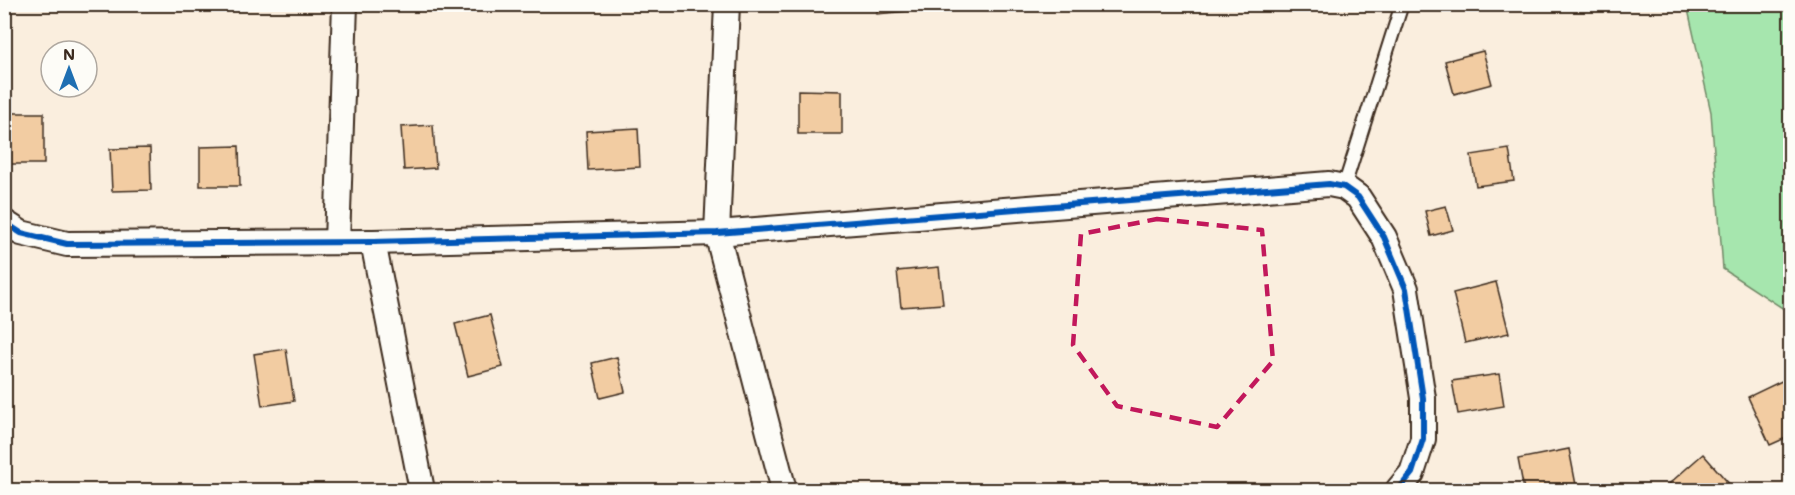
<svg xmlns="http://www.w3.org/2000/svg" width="1795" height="495" font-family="Mali,sans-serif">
<rect width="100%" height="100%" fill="#faeede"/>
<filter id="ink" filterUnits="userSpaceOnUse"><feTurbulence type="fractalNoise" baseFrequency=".0167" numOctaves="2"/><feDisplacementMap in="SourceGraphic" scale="12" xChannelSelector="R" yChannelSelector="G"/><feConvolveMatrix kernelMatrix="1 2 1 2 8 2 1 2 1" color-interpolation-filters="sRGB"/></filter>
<g filter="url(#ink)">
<path fill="#a6e6ae" stroke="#708866" stroke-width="1.5" d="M1687 5H1790V313L1723 269 1711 112Z"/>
<g fill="#f2cca2" stroke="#3b2a1e" stroke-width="1.5">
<path d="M877 4H907L908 11 877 14Z"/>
<path d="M1483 51 1492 84 1454 94 1445 61Z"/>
<path d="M798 90 842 91V134H798Z"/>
<rect x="5" y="113" width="39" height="51"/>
<path d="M433 125 436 168 404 170 401 127Z"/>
<path d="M638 128 640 167 588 170 586 131Z"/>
<path d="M239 146 240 186H200V147Z"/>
<path d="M150 148 151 190 112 191 110 149Z"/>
<path d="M1509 149 1514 181 1476 186 1471 155Z"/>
<path d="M1446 206 1453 230 1431 236 1425 211Z"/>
<path d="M939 267 943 304 901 307 897 271Z"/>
<path d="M1496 282 1509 333 1465 343 1453 293Z"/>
<path d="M490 315 503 367 468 376 455 324Z"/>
<path d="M286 349 294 401 262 406 254 354Z"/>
<path d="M617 357 625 392 600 398 592 363Z"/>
<path d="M1499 374 1504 406 1458 414 1452 381Z"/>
<path d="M1790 377V436L1770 445 1748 397Z"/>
<path d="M1569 449 1576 485 1547 490H1524L1518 459Z"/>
<path d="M1703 454 1731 486 1726 490H1662Z"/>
</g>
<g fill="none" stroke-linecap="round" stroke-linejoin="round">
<g stroke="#3b2a1e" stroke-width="16">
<path id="lane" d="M1344 187 1402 4"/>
</g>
<g stroke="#3b2a1e" stroke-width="28">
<g id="street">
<path d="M727 4 717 233 784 490"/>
<path d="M4 222 21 233 67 244 373 242 717 233 1329 184 1344 187 1358 197 1384 237 1406 289 1423 398V439L1412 473 1398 490"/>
<path d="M337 242 345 4"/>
<path d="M373 242 422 490"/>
</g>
</g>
<use href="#lane" stroke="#fdfcf7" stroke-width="12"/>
<use href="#street" stroke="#fdfcf7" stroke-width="24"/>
<g stroke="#fdfcf7" stroke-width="10">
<path id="cycleway" d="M4 222 21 233 67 244 373 242 717 233 1329 184 1344 187 1358 197 1384 237 1406 289 1423 398V439L1412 473 1398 490"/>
</g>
<use href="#cycleway" stroke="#0057b8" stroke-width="6"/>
</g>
</g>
<path fill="none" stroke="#c2185b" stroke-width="4.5" stroke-dasharray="12 8" stroke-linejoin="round" d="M1157 219 1262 230 1273 361 1217 427 1117 406 1073 345 1081 234Z"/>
<rect width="1795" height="495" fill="none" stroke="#fdfcf7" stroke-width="24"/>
<rect x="12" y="12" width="1771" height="471" fill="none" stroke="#3b2a1e" stroke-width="2" filter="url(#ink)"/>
<g transform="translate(69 69)"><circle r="28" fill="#fdfcf7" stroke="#afa8a0" stroke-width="1.5"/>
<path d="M0-4.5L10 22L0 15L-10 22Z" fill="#1f6fb2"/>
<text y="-9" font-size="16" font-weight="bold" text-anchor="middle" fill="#3b2a1e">N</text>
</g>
</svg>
